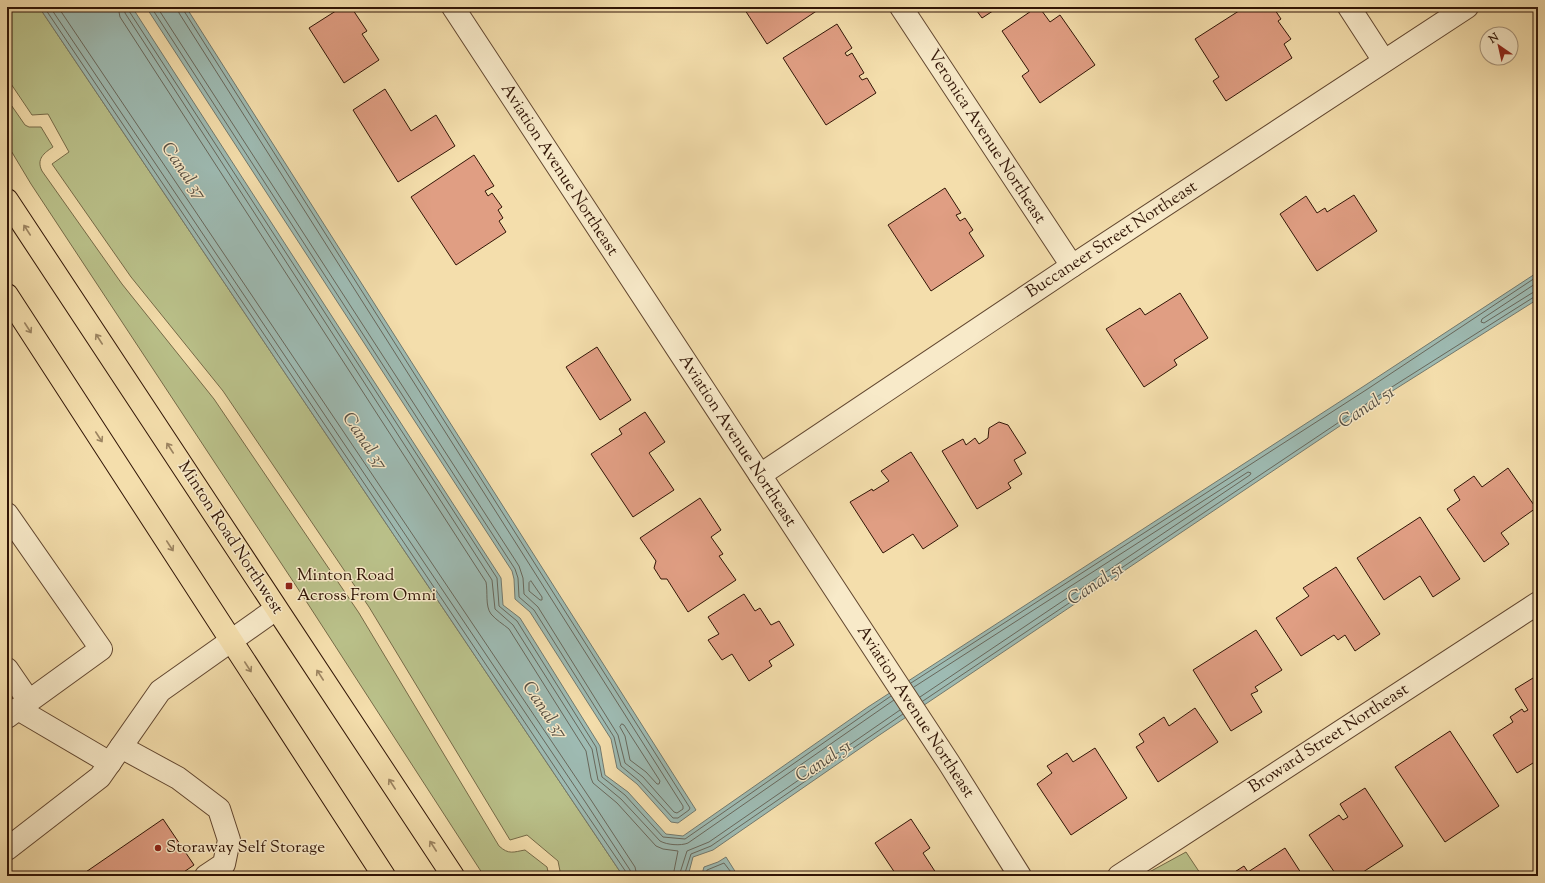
<svg xmlns="http://www.w3.org/2000/svg" width="1545" height="883" font-family="'Sorts Mill Goudy',serif">
<rect width="100%" height="100%" fill="#f4deac"/>
<filter id="stains"><feTurbulence type="fractalNoise" baseFrequency=".005" numOctaves="4"/><feColorMatrix values="0 0 0 0 .2 0 0 0 0 .09 0 0 0 0 .02 0 0 0 .5 -.17"/></filter>
<radialGradient id="worn" r=".72"><stop offset=".6" stop-color="#630" stop-opacity="0"/><stop offset="1" stop-color="#630" stop-opacity=".3"/></radialGradient>
<g fill="#bac18a" stroke="#766b48">
<path d="M7 7H39L623 876H561L558 861 527 835 510 840 369 607 223 391 131 277 52 164 69 152 48 114 32 115 7 78Z"/>
<path d="M7 99 25 125 29 127H41L53 147C44 153 36 159 42 171L122 284 214 399 359 613 499 846C509 855 513 852 525 850L547 867 549 876H484L308 604 31 184 7 144Z"/>
<path d="M1186 852 1202 876H1142Z"/>
</g>
<g fill="#9ebbb3" stroke="#72796e">
<path d="M39 7H132L501 578 503 605 520 618 600 746 605 775 628 792 666 834 683 836 868 707 1364 386 1538 272V299L1386 395 878 736 713 850 693 857 688 876H623Z"/>
<path d="M146 7H186L696 810 678 823 671 822 637 784 617 768 611 739 530 612 515 599 514 579 512 571Z"/>
<path d="M726 857 738 876H703L702 874 704 867 718 862Z"/>
</g>
<g fill="none" stroke-linecap="round" stroke-linejoin="round">
<g stroke="#68685c" stroke-width="1">
<path d="M44 7 581 806 626 872V876"/>
<path d="M50 7 586 803 630 870 631 876"/>
<path d="M58 7 591 800 635 867 637 876"/>
<path d="M118 7 120 17 486 582C488 592 485 606 491 614 496 620 503 624 509 629L586 751 591 778 593 783 617 803 656 846 663 849 678 851 673 876"/>
<path d="M124 7 125 13 492 580 495 609 513 625 592 749 598 780 621 799 660 841C667 845 681 846 688 843L894 700"/>
<path d="M129 7V11L497 578 499 606 517 621 596 747 602 777 625 795 663 837 685 839 891 696"/>
<path d="M151 7 515 569 518 578 519 597 534 610 614 737 621 766 639 781 673 818H678L689 810 690 808 184 11 183 7"/>
<path d="M157 7 519 566 523 578 524 594 538 607 618 735 625 763 643 777 674 812 677 813 683 809V806L179 13 178 7"/>
<path d="M1538 282 1482 319 1481 322 1484 323 1532 293 1538 291"/>
<path d="M531 581 542 597V600H540L529 591V583Z"/>
<path d="M911 683 1366 390 1538 276"/>
<path d="M914 687 1248 472 1251 473 1250 475 920 697"/>
<path d="M923 701 1384 392 1534 297 1538 296"/>
<path d="M622 724 624 725 660 781 659 784H657L646 772 630 760 625 736 620 727Z"/>
<path d="M679 876 687 851 709 842 900 710"/>
<path d="M684 876 691 854 711 846 903 714"/>
<path d="M706 876 707 870 724 863 734 876"/>
</g>
</g>
<g fill="#e09e83" stroke="#311506">
<path d="M342 7H351L367 31 362 34 379 60 344 83 309 28Z"/>
<path d="M743 7H820L821 8 767 44Z"/>
<path d="M974 7H999L982 18Z"/>
<path d="M1037 7H1039L1050 22 1060 15 1095 65 1040 103 1022 76 1029 71 1002 31Z"/>
<path d="M1245 7H1273L1281 19 1278 21 1291 39 1284 44 1292 58 1226 101 1213 81 1219 77 1195 39Z"/>
<path d="M837 24 852 48 845 53 847 56 852 53 864 73 859 76 862 80 867 78 876 93 826 125 783 58Z"/>
<path d="M385 89 411 131 436 115 455 146 398 182 353 110Z"/>
<path d="M474 155 494 186 485 191 488 196 492 193 502 207 498 210 503 218 499 221 506 232 456 265 411 197Z"/>
<path d="M945 188 961 213 956 215 960 221 965 218 973 230 969 233 984 256 931 291 888 225Z"/>
<path d="M1354 195 1377 231 1317 271 1280 214 1306 196 1317 213 1325 208 1327 212Z"/>
<path d="M1180 293 1208 338 1174 360 1177 365 1144 387 1106 329 1140 308 1145 315Z"/>
<path d="M597 347 631 400 600 420 566 367Z"/>
<path d="M645 412 665 442 649 453 674 490 633 517 591 454 622 434 619 429Z"/>
<path d="M999 422 1008 425 1026 453 1014 460 1022 474 1008 483 1011 488 977 509 942 451 963 439 966 445 975 438 979 444 988 438 989 428Z"/>
<path d="M911 452 958 526 923 549 913 534 883 553 850 502 872 489 873 491 889 481 881 471Z"/>
<path d="M1508 468 1536 508 1501 533 1509 544 1484 562 1447 509 1460 500 1454 490 1474 476 1482 487Z"/>
<path d="M700 498 721 530 711 537 723 554 719 556 736 580 688 612 667 579H661L654 568 656 561 640 538Z"/>
<path d="M1420 517 1460 579 1433 597 1420 576 1384 600 1357 558Z"/>
<path d="M1336 567 1380 634 1355 651 1345 635 1338 640 1334 635 1301 656 1276 618 1309 596 1303 588Z"/>
<path d="M744 594 755 611 760 608 771 625 779 621 794 645 769 661 772 666 749 681 732 654 722 660 708 640 719 634 708 617Z"/>
<path d="M1256 630 1282 670 1255 687 1258 691 1251 694 1262 712 1231 731 1193 670Z"/>
<path d="M1538 675V772L1533 763 1517 773 1493 735 1513 722 1510 717 1522 709 1524 712 1528 710 1515 689Z"/>
<path d="M1195 708 1218 742 1158 782 1136 747 1144 742 1139 734 1164 717 1169 726Z"/>
<path d="M1450 731 1499 806 1445 842 1395 767Z"/>
<path d="M1095 748 1127 798 1071 835 1037 784 1052 773 1047 766 1067 753 1073 762Z"/>
<path d="M1365 788 1403 846 1357 876H1337L1309 835 1339 815 1343 820 1348 817 1340 804Z"/>
<path d="M163 819 194 865 178 876H80Z"/>
<path d="M911 819 930 848 923 853 938 876H897L875 843Z"/>
<path d="M1285 848 1303 876H1231L1230 875 1244 866 1248 872Z"/>
</g>
<g fill="none" stroke-linecap="round" stroke-linejoin="round">
<g stroke="#624730" stroke-width="24">
<g id="minor">
<path d="M453 7 949 763 1020 876"/>
<path d="M901 7 1072 266"/>
<path d="M1349 7 1384 61"/>
<path d="M760 475 1072 266 1467 7"/>
<path d="M7 514 101 649 7 717"/>
<path d="M7 669 29 701"/>
<path d="M18 709 110 763"/>
<path d="M121 747 178 778 219 809 229 840 224 864 206 876"/>
<path d="M7 849 100 777 160 691 276 609"/>
<path d="M1119 876 1538 603"/>
</g>
</g>
<g stroke="#311506" stroke-width="24">
<g id="major">
<path d="M7 200 453 876"/>
<path d="M7 295 384 876"/>
</g>
</g>
<use href="#minor" stroke="#f8eac9" stroke-width="22"/>
<use href="#major" stroke="#f4deac" stroke-width="22"/>
</g>
<defs><path id="oneway-shaft" d="M-6 0H5M1.5-3L5.5 0L1.5 3" fill="none" stroke-width="1.6" stroke-linecap="round" stroke-linejoin="round"/></defs>
<g stroke="#9c8461">
<use href="#oneway-shaft" transform="translate(27 230) rotate(-123)"/>
<use href="#oneway-shaft" transform="translate(28 328) rotate(57)"/>
<use href="#oneway-shaft" transform="translate(99 339) rotate(-123)"/>
<use href="#oneway-shaft" transform="translate(99 437) rotate(57)"/>
<use href="#oneway-shaft" transform="translate(170 448) rotate(-123)"/>
<use href="#oneway-shaft" transform="translate(170 546) rotate(57)"/>
<use href="#oneway-shaft" transform="translate(248 667) rotate(57)"/>
<use href="#oneway-shaft" transform="translate(320 675) rotate(-123)"/>
<use href="#oneway-shaft" transform="translate(392 784) rotate(-123)"/>
<use href="#oneway-shaft" transform="translate(433 846) rotate(-123)"/>
</g>
<g fill="#8f2418" stroke="#f8eac9" stroke-width="1.5">
<rect x="285" y="582" width="8" height="8" rx="2"/>
<circle cx="158" cy="848" r="4"/>
</g>
<g text-anchor="middle" dominant-baseline="central" stroke-width="3" stroke-linejoin="round" paint-order="stroke">
<g font-size="17" fill="#311506" stroke="#f8eac9">
<text transform="translate(986 137) rotate(57)">Veronica Avenue Northeast</text>
<text transform="translate(559 170) rotate(57)">Aviation Avenue Northeast</text>
<text transform="translate(1112 240) rotate(-33)">Buccaneer Street Northeast</text>
<text transform="translate(737 441) rotate(57)">Aviation Avenue Northeast</text>
<text transform="translate(230 538) rotate(57)">Minton Road Northwest</text>
<text transform="translate(915 712) rotate(57)">Aviation Avenue Northeast</text>
<text transform="translate(1329 739) rotate(-33)">Broward Street Northeast</text>
</g>
<g font-size="17" fill="#311506" stroke="#f8eac9" text-anchor="start">
<text x="297" y="576">Minton Road<tspan x="297" dy="20">Across From Omni</tspan></text>
<text x="166" y="848">Storaway Self Storage</text>
</g>
<g font-size="18" font-style="italic" fill="#574f43" stroke="#f8eac9">
<text transform="translate(183 172) rotate(56)">Canal 37</text>
<text transform="translate(1367 408) rotate(-33)">Canal 51</text>
<text transform="translate(364 442) rotate(56)">Canal 37</text>
<text transform="translate(1096 585) rotate(-33)">Canal 51</text>
<text transform="translate(544 711) rotate(56)">Canal 37</text>
<text transform="translate(824 762) rotate(-33)">Canal 51</text>
</g>
</g>
<rect width="1545" height="883" fill="none" stroke="#f4deac" stroke-width="24"/>
<rect x="8" y="8" width="1529" height="867" fill="none" stroke="#311506" stroke-width="2"/>
<rect x="12" y="12" width="1521" height="859" fill="none" stroke="#311506"/>
<g transform="translate(1499 46) rotate(326)"><circle r="19" fill="#f8eac9" stroke="#a8957b"/>
<path d="M0-3L7 15L0 10L-7 15Z" fill="#8f2418"/>
<text y="-6" font-size="11" font-weight="bold" text-anchor="middle" fill="#311506">N</text>
</g>
<rect width="100%" height="100%" filter="url(#stains)"/>
<rect width="100%" height="100%" fill="url(#worn)"/>
</svg>
